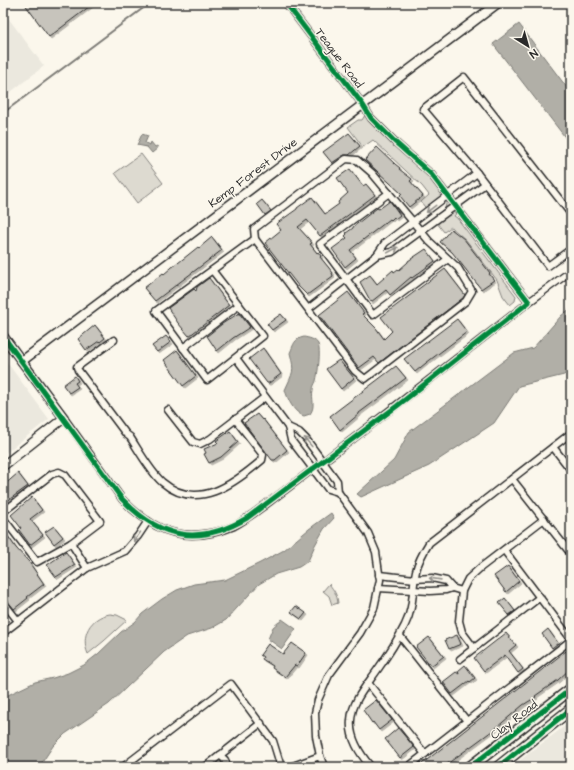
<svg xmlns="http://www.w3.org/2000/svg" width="574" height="770" font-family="'Architects Daughter',sans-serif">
<defs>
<filter id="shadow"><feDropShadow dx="2" dy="2" stdDeviation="0" flood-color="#0004"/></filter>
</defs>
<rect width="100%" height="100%" fill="#fbf7ec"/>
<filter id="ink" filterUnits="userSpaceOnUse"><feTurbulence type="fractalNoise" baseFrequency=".025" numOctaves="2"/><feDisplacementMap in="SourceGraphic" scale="8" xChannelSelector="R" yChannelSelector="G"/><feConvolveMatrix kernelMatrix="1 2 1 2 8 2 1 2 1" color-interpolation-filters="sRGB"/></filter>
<g filter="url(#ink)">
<g fill="#ebe8de">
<path d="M3 11 44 66 3 98Z"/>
<path d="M3 357 49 419 3 455Z"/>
<path d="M571 721V767H511L553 735Z"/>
</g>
<g fill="#dddad0" stroke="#84827e">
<path d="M367 112 431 174 459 210 454 216 457 218 516 296 515 301 510 305 503 296 497 280 466 240 451 227 444 232 433 218 445 208 448 196 428 211 421 202 429 195 422 186 373 140 363 147 348 127 358 120H362Z"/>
<path d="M141 154 163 183 137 203 115 173Z"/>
<path d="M329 584C334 590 337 595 338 603L332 605 329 596 323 591Z"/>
<path d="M110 614 117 615 127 620 104 641 88 654C80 636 90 617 110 614Z"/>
</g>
<g fill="#b1afa7" stroke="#7b7a75">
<path d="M519 24 571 93V145L493 44Z"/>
<path d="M142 134 148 136 145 143 150 145 151 142 155 147 157 146 158 148 152 153 147 147 137 145Z"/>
<path d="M571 308V369L564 375 519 386 494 423 429 466 361 497 357 494 394 460 409 432 514 353 533 348 561 316Z"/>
<path d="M304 337C309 338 315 339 318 344 321 351 318 373 316 381 315 384 313 386 313 390 311 399 316 406 310 414L304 416C294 413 288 400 285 390 293 372 295 372 290 353 294 344 294 339 304 337Z"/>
<path d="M331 513 334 518 324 529 315 545 308 561 299 567 276 574 259 584 226 620 212 628 187 636 164 652 109 704 65 734 53 746 39 767H3V698L10 694 35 682 53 678 68 673 84 665 98 654 121 632 135 622 142 614 162 599 177 590 194 584 225 580 260 563 284 550 309 529Z"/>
<path d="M282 619 296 629 282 649 268 639 273 627 279 622H280Z"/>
</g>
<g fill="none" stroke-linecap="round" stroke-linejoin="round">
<path stroke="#7b7a75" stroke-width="2" d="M3 113 150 3"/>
</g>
<g fill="#c7c4bc" stroke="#2b2b2b" filter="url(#shadow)">
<path d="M24 3H94L49 37Z"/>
<path d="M349 133 360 146 349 155H344L332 163 323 152Z"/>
<path d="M377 147 395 164 400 168 399 169 412 179 410 181 423 196 409 207 400 196 402 194 365 160Z"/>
<path d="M350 169 363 186 366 184 375 195 320 236 307 220 298 227 308 238 312 243 310 244 317 253 318 252 321 256 320 257 333 273H332L333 276 307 295 299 287 265 243 281 230 276 224 297 209V208L312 197 325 214 339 204 338 202 348 193 337 178Z"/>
<path d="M262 200 271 211 265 215 257 204Z"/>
<path d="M390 201 400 215 395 219 394 217 391 220 390 219 350 250 356 258 345 267 332 249 347 238 345 236 347 234 346 233 353 228V227L377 208 379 209Z"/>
<path d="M451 229 464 239 490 273 489 274 494 280 481 289 452 252 440 242Z"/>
<path d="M212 237 222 250 155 301 144 288 163 273 164 274 178 262V263L198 247 199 248Z"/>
<path d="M426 249 435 261 412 278 411 277 390 295 386 290 371 302 360 282 370 275 377 284 393 270 394 272 398 269 399 270 408 262V261Z"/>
<path d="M445 269 465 295 463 298 379 363 374 357 359 368 319 315 348 292 364 313 362 314 376 328 384 339 392 331 381 317Z"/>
<path d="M209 278 229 305 189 336 178 323 168 308 194 289 196 291 197 287Z"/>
<path d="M239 313 250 327 233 338 217 351 207 336 222 324Z"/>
<path d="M281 314 286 320 272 330 267 324Z"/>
<path d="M457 319 467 332 426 363 415 372 404 359Z"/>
<path d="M95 325 105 338 100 342 99 341 86 350 78 339Z"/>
<path d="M166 336 171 342 157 352 152 346Z"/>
<path d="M263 348 281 374 269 383H267L249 359Z"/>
<path d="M177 350 196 376 183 386 164 360Z"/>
<path d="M339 360 354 378 341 389 326 369Z"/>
<path d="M396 366 406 378 359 413V414L340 430 330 416Z"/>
<path d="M75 376 78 381 75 383 78 387 69 393 63 385Z"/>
<path d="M257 414 262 420 263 419 287 450 275 460H272L244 423Z"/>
<path d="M230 431 238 442 221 457 209 463 204 454 206 453 204 449 218 443 216 441Z"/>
<path d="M18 473 28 486 3 504V486Z"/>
<path d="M32 497 42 510 30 519 43 535 30 545 19 530 21 528 11 515Z"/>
<path d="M54 526 63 537 54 544 45 532Z"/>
<path d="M3 529 16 548 29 562 44 584 27 597 28 598 14 609 3 595Z"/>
<path d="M66 552 75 565 56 577 47 565Z"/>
<path d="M508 566 519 581 506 592 494 576Z"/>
<path d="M505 598 515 611 509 615 499 603Z"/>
<path d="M296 606 306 613 301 619 291 612Z"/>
<path d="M548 629 558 643 552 648 542 634Z"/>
<path d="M506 633 516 645 509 651 523 669 518 673 505 655 484 671 474 658Z"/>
<path d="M457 635 461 644 449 649 445 640Z"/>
<path d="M429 637 444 656 431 666 416 647Z"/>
<path d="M292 643 306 653 297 666 295 665 285 677 272 668 273 666 262 659 263 657 260 655 268 644 283 654Z"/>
<path d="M566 651 571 657V668L558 680 535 696 536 697 523 705 496 728 443 767H418Z"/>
<path d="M465 665 475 678 470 682 469 681 452 694 443 682 456 672 459 674 458 671Z"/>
<path d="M376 700 392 720 379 730 373 722 372 723 363 710Z"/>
<path d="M398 728 414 747 400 758 385 739Z"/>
</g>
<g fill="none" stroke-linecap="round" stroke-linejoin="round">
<g stroke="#2b2b2b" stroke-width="9">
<g id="minor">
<path d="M477 173 385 243 377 255 392 252 485 184"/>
<path d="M389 193 320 244 373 315 448 259"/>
<path d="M571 214 464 77 423 109 477 173 548 266 571 249"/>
<path d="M212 270 263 336 207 380 156 311 255 239"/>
<path d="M529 302 571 271"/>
<path d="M308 309 355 371 365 379 466 301 472 291 458 268 429 241 372 173 357 160 346 159 254 229 255 239 308 309 377 255"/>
<path d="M114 340 77 367 78 370 126 434 130 437C139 451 150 471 162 482 197 512 234 484 262 460L263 455 235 419"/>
<path d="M183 348 239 305"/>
<path d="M236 358 288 427 291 440 307 461 328 489 338 492 368 533 376 552 380 580 374 608 360 633 329 675 318 700 315 713 316 736 320 756 324 767"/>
<path d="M168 410 193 442 200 444 210 439 265 397"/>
<path d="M64 418 122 499C140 518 164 535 192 535 206 535 222 531 234 526 246 520 258 510 269 502 288 488 306 474 325 460 393 409 461 355 529 302L431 174 395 142 371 118 363 105 286 3"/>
<path d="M288 427 299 432 306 439 337 481 338 492"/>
<path d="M553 447 571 470"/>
<path d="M512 479 571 554"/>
<path d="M3 512 52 474 59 472 65 475 100 521 71 543 37 562 3 518"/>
<path d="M71 543 87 568"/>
<path d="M504 550 571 639"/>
<path d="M379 575 415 579 432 578 446 581 452 588 462 591"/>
<path d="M378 588 430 591 446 590 452 588"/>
<path d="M3 602 18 621"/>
<path d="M3 633 87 568 125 551 138 536 148 521"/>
<path d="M400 636 467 721"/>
<path d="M474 648 462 632 459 621 462 591 468 579 480 568 544 519"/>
<path d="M460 659 540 597"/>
<path d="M368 683 425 754"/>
<path d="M220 755 225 760 227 767"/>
<path d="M123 767 231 684 273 741 281 767"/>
<path d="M205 767 261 723"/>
<path d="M290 767 320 756"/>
<path d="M371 767C360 754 349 738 351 720 352 701 367 685 378 669 388 655 397 641 405 625 414 608 412 589 416 571 418 562 424 551 429 543L571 433"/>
<path d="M408 767 571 640"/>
</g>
</g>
<g stroke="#2b2b2b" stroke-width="11">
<g id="tertiary">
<path d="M3 336 64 418 3 466"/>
<path d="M22 361 498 3"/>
</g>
</g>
<g stroke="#2b2b2b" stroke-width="13">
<g id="primary">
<path d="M470 767 571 689"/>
<path d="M498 767 571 709"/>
</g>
</g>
<use href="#minor" stroke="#fbf7ec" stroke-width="6"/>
<use href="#tertiary" stroke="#fbf7ec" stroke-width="8"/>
<use href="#primary" stroke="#fbf7ec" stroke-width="10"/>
<g stroke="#fbf7ec" stroke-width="8">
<g id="cycleway">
<path d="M3 336 122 499C160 539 199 546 247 518L397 406 529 302 431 174 395 142 371 118 363 105 286 3"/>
<path d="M470 767 571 689"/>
<path d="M498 767 571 709"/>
</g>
</g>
<use href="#cycleway" stroke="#00873e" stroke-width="5"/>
</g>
<defs><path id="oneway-shaft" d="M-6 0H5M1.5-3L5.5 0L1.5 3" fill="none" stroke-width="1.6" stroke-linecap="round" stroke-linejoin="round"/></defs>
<g stroke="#93918c">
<use href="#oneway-shaft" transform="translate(431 209) rotate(143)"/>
<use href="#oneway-shaft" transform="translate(393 250) rotate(-28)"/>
<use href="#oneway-shaft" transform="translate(308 442) rotate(-130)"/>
<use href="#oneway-shaft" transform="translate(137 537) rotate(126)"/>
<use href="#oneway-shaft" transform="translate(435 579) rotate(-172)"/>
</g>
</g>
<g text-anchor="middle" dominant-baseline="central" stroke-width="3" stroke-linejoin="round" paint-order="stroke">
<g font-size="12" fill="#2b2b2b" stroke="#fbf7ec">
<text transform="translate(339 58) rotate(53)">Teague Road</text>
<text transform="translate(253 173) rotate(-37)">Kemp Forest Drive</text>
<text transform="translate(514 720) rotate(-38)">Clay Road</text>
</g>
</g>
<rect width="574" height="770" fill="none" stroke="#fbf7ec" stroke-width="16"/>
<rect x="8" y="8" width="558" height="754" fill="none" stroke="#2b2b2b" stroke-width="1.5" filter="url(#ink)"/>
<g transform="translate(528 46) rotate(143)" stroke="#fbf7ec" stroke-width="3" paint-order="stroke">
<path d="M0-3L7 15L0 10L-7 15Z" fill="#2b2b2b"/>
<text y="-6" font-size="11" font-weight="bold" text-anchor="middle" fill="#2b2b2b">N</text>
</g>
</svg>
